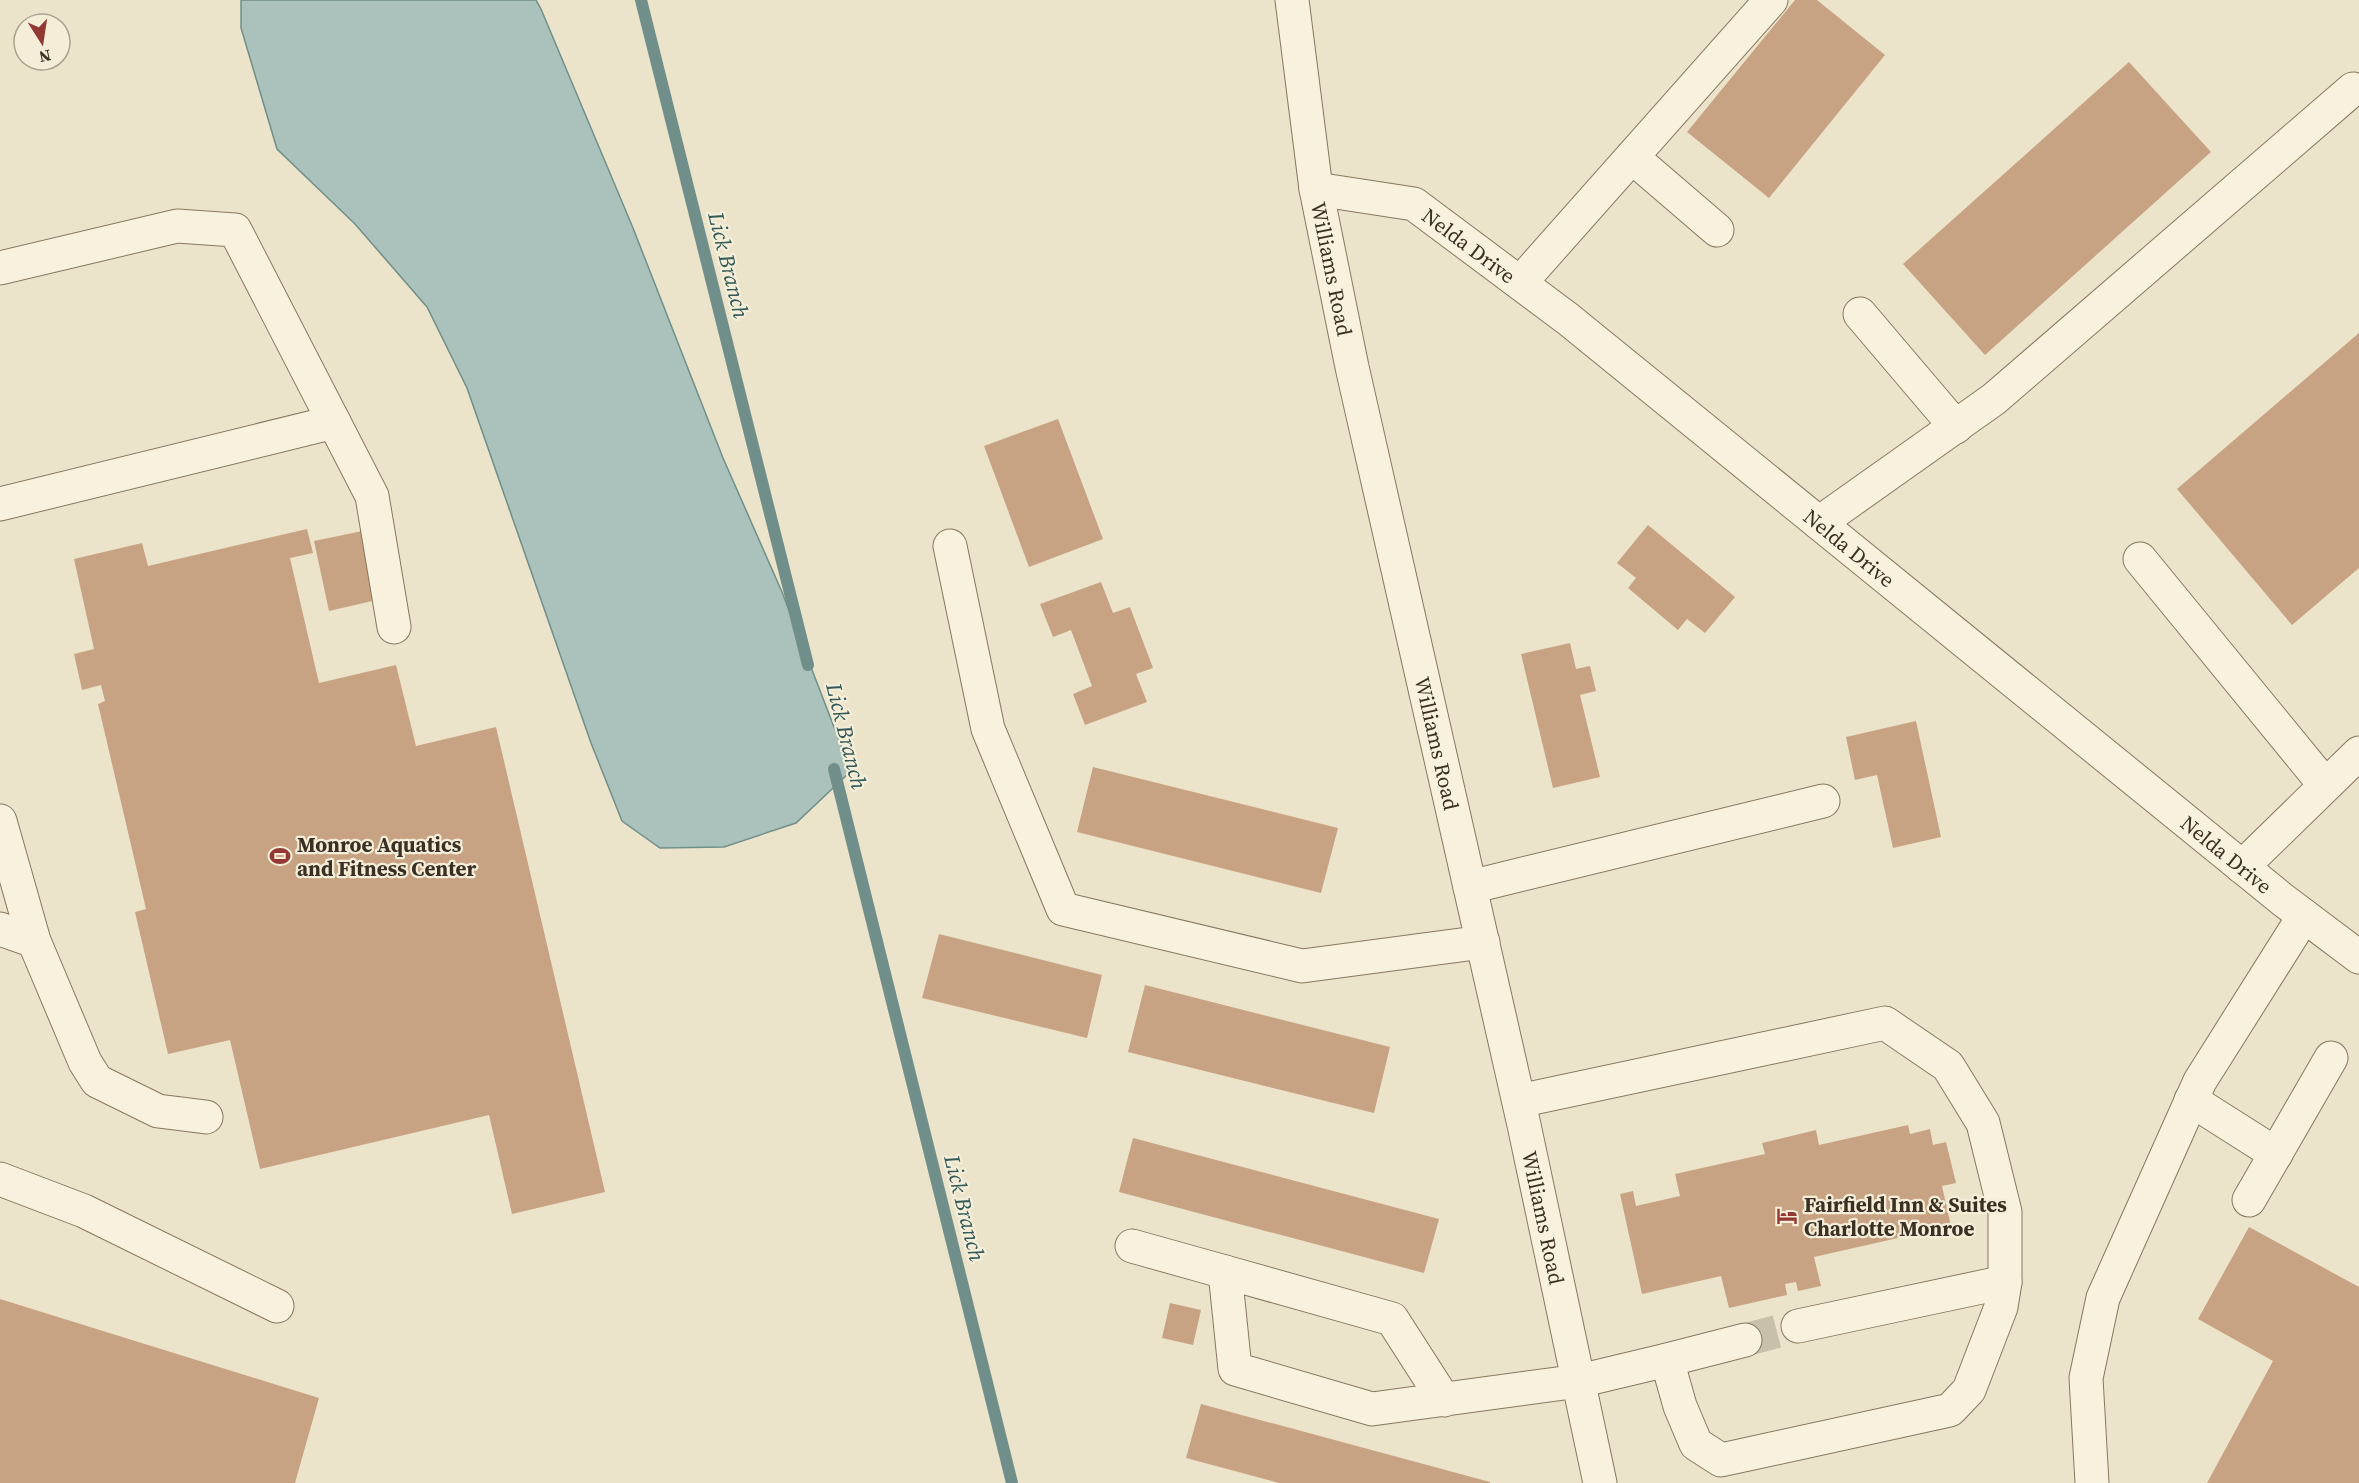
<svg xmlns="http://www.w3.org/2000/svg" width="2359" height="1483" font-family="'Source Serif 4',serif">
<rect width="100%" height="100%" fill="#ece4ca"/>
<path fill="#aac1bc" stroke="#718f8a" stroke-width="1.5" d="M241 0H536L541 9 633 228 723 458 782 592 851 771 796 823 724 847 660 848 622 821 591 743 467 388 427 307 355 224 277 149 241 28Z"/>
<g fill="none" stroke-linecap="round" stroke-linejoin="round">
<g stroke="#718f8a" stroke-width="12">
<path d="M641 0 808 665"/>
<path d="M834 769 1012 1483"/>
</g>
</g>
<g fill="#c8a383">
<path d="M1795 0H1817L1885 55 1769 198 1687 132Z"/>
<path d="M2129 62 2211 152 1985 355 1903 264Z"/>
<path d="M2359 333V568L2292 625 2177 489Z"/>
<path d="M1058 419 1103 539 1029 567 984 446Z"/>
<path d="M1648 525 1735 597 1705 633 1687 619 1678 630 1628 588 1636 578 1617 563Z"/>
<path d="M307 529 313 553 290 558 319 683 396 665 416 746 496 727 605 1192 512 1214 489 1115 260 1169 230 1040 168 1054 135 912 146 909 98 704 105 701 101 685 82 690 74 654 94 649 74 559 142 543 148 566Z"/>
<path d="M367 530 381 599 329 611 314 541Z"/>
<path d="M1101 582 1113 613 1130 607 1153 668 1136 674 1147 702 1085 725 1073 694 1092 686 1071 630 1053 637 1040 604Z"/>
<path d="M1570 643 1576 669 1590 666 1596 691 1580 695 1600 777 1553 788 1521 654Z"/>
<path d="M1916 721 1941 837 1893 848 1877 775 1855 780 1846 737Z"/>
<path d="M1093 767 1338 828 1321 893 1077 832Z"/>
<path d="M939 934 1102 975 1087 1038 922 998Z"/>
<path d="M1145 985 1390 1047 1374 1113 1128 1052Z"/>
<path d="M1908 1125 1910 1134 1930 1129 1933 1145 1946 1142 1956 1183 1942 1186 1951 1226 1814 1257 1821 1286 1798 1291 1796 1282 1785 1284 1787 1295 1729 1308 1721 1276 1642 1294 1620 1194 1633 1191 1636 1206 1680 1196 1675 1174 1765 1154 1762 1143 1816 1130 1819 1145Z"/>
<path d="M1133 1138 1439 1219 1424 1273 1119 1192Z"/>
<path d="M2249 1227 2359 1287V1483H2207L2273 1361 2198 1319Z"/>
<path d="M0 1299 319 1398 295 1483H0Z"/>
<path d="M1170 1303 1201 1310 1193 1345 1162 1338Z"/>
<path d="M1201 1404 1490 1482V1483H1279L1186 1458Z"/>
</g>
<g fill="none" stroke-linecap="round" stroke-linejoin="round">
<path stroke="#c8c0a8" stroke-width="33" stroke-dasharray="33 16" stroke-linecap="butt" d="M1745 1340 1798 1326"/>
<g stroke="#88775f" stroke-width="35">
<g id="minor">
<path id="s1" d="M1292 0 1316 189 1352 367 1524 1125 1600 1483"/>
<path d="M1632 157 1717 230"/>
<path id="s2" d="M1316 189 1414 204 1568 319 2283 900 2359 957"/>
<path d="M0 268 177 226 235 230 372 496 394 627"/>
<path d="M1520 283 1771 0"/>
<path d="M1860 314 1956 427"/>
<path d="M0 504 334 422"/>
<path d="M1819 523 1994 399 2353 89"/>
<path d="M950 546 988 729 1063 909 1302 966 1483 942"/>
<path d="M2140 559 2325 785"/>
<path d="M0 821 34 941 85 1062 97 1081 158 1111 206 1117"/>
<path d="M2242 867 2359 753"/>
<path d="M1470 887 1823 801"/>
<path d="M0 929 34 941"/>
<path d="M2191 1100 2276 1154"/>
<path d="M0 1179 84 1211 277 1306"/>
<path d="M2249 1200 2331 1058"/>
<path d="M1132 1246 1225 1272"/>
<path d="M1798 1326 2005 1282"/>
<path d="M1667 1360 1745 1340"/>
<path d="M1444 1400 1392 1319 1225 1272 1235 1369 1372 1409 1579 1381 1667 1360 1680 1406 1696 1444 1721 1460 1950 1410 1969 1390 2001 1307 2005 1282V1212L1983 1123 1948 1066 1885 1023 1519 1101"/>
<path d="M2092 1483 2086 1378 2103 1298 2200 1081 2304 916"/>
</g>
</g>
<use href="#minor" stroke="#f7f1dd" stroke-width="33"/>
</g>
<defs>
<g id="stadium-bare" transform="scale(1.62)"><path d="M0-5a6.5 5 0 1 0 0 10a6.5 5 0 1 0 0-10ZM-3.5-1.8h7v3.6h-7Z" fill="#943833" stroke="#f4eed9" stroke-width="2.5" paint-order="stroke"/></g>
<g id="hotel-bare" transform="scale(1.62)"><path d="M-6-4.5h1.5V1H6V5H4.5V3h-9V5H-6ZM-4 0a1.8 1.8 0 1 1 3.6 0ZM.5 0V-2.5h3Q6-2.5 6 0Z" fill="#943833" stroke="#f4eed9" stroke-width="2.5" paint-order="stroke"/></g>
</defs>
<g fill-rule="evenodd">
<use href="#stadium-bare" x="280" y="856"/>
<use href="#hotel-bare" x="1787" y="1216"/>
</g>
<g text-anchor="middle" dominant-baseline="central" stroke-width="4.5" stroke-linejoin="round" paint-order="stroke">
<g font-size="21" fill="#3a2f22" stroke="#f4eed9">
<text stroke="none"><textPath href="#s2" startOffset="168">Nelda Drive</textPath></text>
<text stroke="none"><textPath href="#s1" startOffset="272">Williams Road</textPath></text>
<text stroke="none"><textPath href="#s2" startOffset="654">Nelda Drive</textPath></text>
<text stroke="none"><textPath href="#s1" startOffset="758">Williams Road</textPath></text>
<text stroke="none"><textPath href="#s2" startOffset="1140">Nelda Drive</textPath></text>
<text stroke="none"><textPath href="#s1" startOffset="1244">Williams Road</textPath></text>
</g>
<g font-size="21" font-weight="bold" fill="#3a2f22" stroke="#f4eed9" text-anchor="start">
<text x="297" y="844">Monroe Aquatics<tspan x="297" dy="24">and Fitness Center</tspan></text>
<text x="1804" y="1204">Fairfield Inn &amp; Suites<tspan x="1804" dy="24">Charlotte Monroe</tspan></text>
</g>
<g font-size="22" font-style="italic" fill="#325858" stroke="#f4eed9">
<text transform="translate(729 265) rotate(76)">Lick Branch</text>
<text transform="translate(847 736) rotate(76)">Lick Branch</text>
<text transform="translate(965 1208) rotate(76)">Lick Branch</text>
</g>
</g>
<g transform="translate(42 42) rotate(168)"><circle r="28" fill="#f4eed9" stroke="#aaa290" stroke-width="1.5"/>
<path d="M0-4.5L10 22L0 15L-10 22Z" fill="#943833"/>
<text y="-9" font-size="16" font-weight="bold" text-anchor="middle" fill="#3a2f22">N</text>
</g>
</svg>
